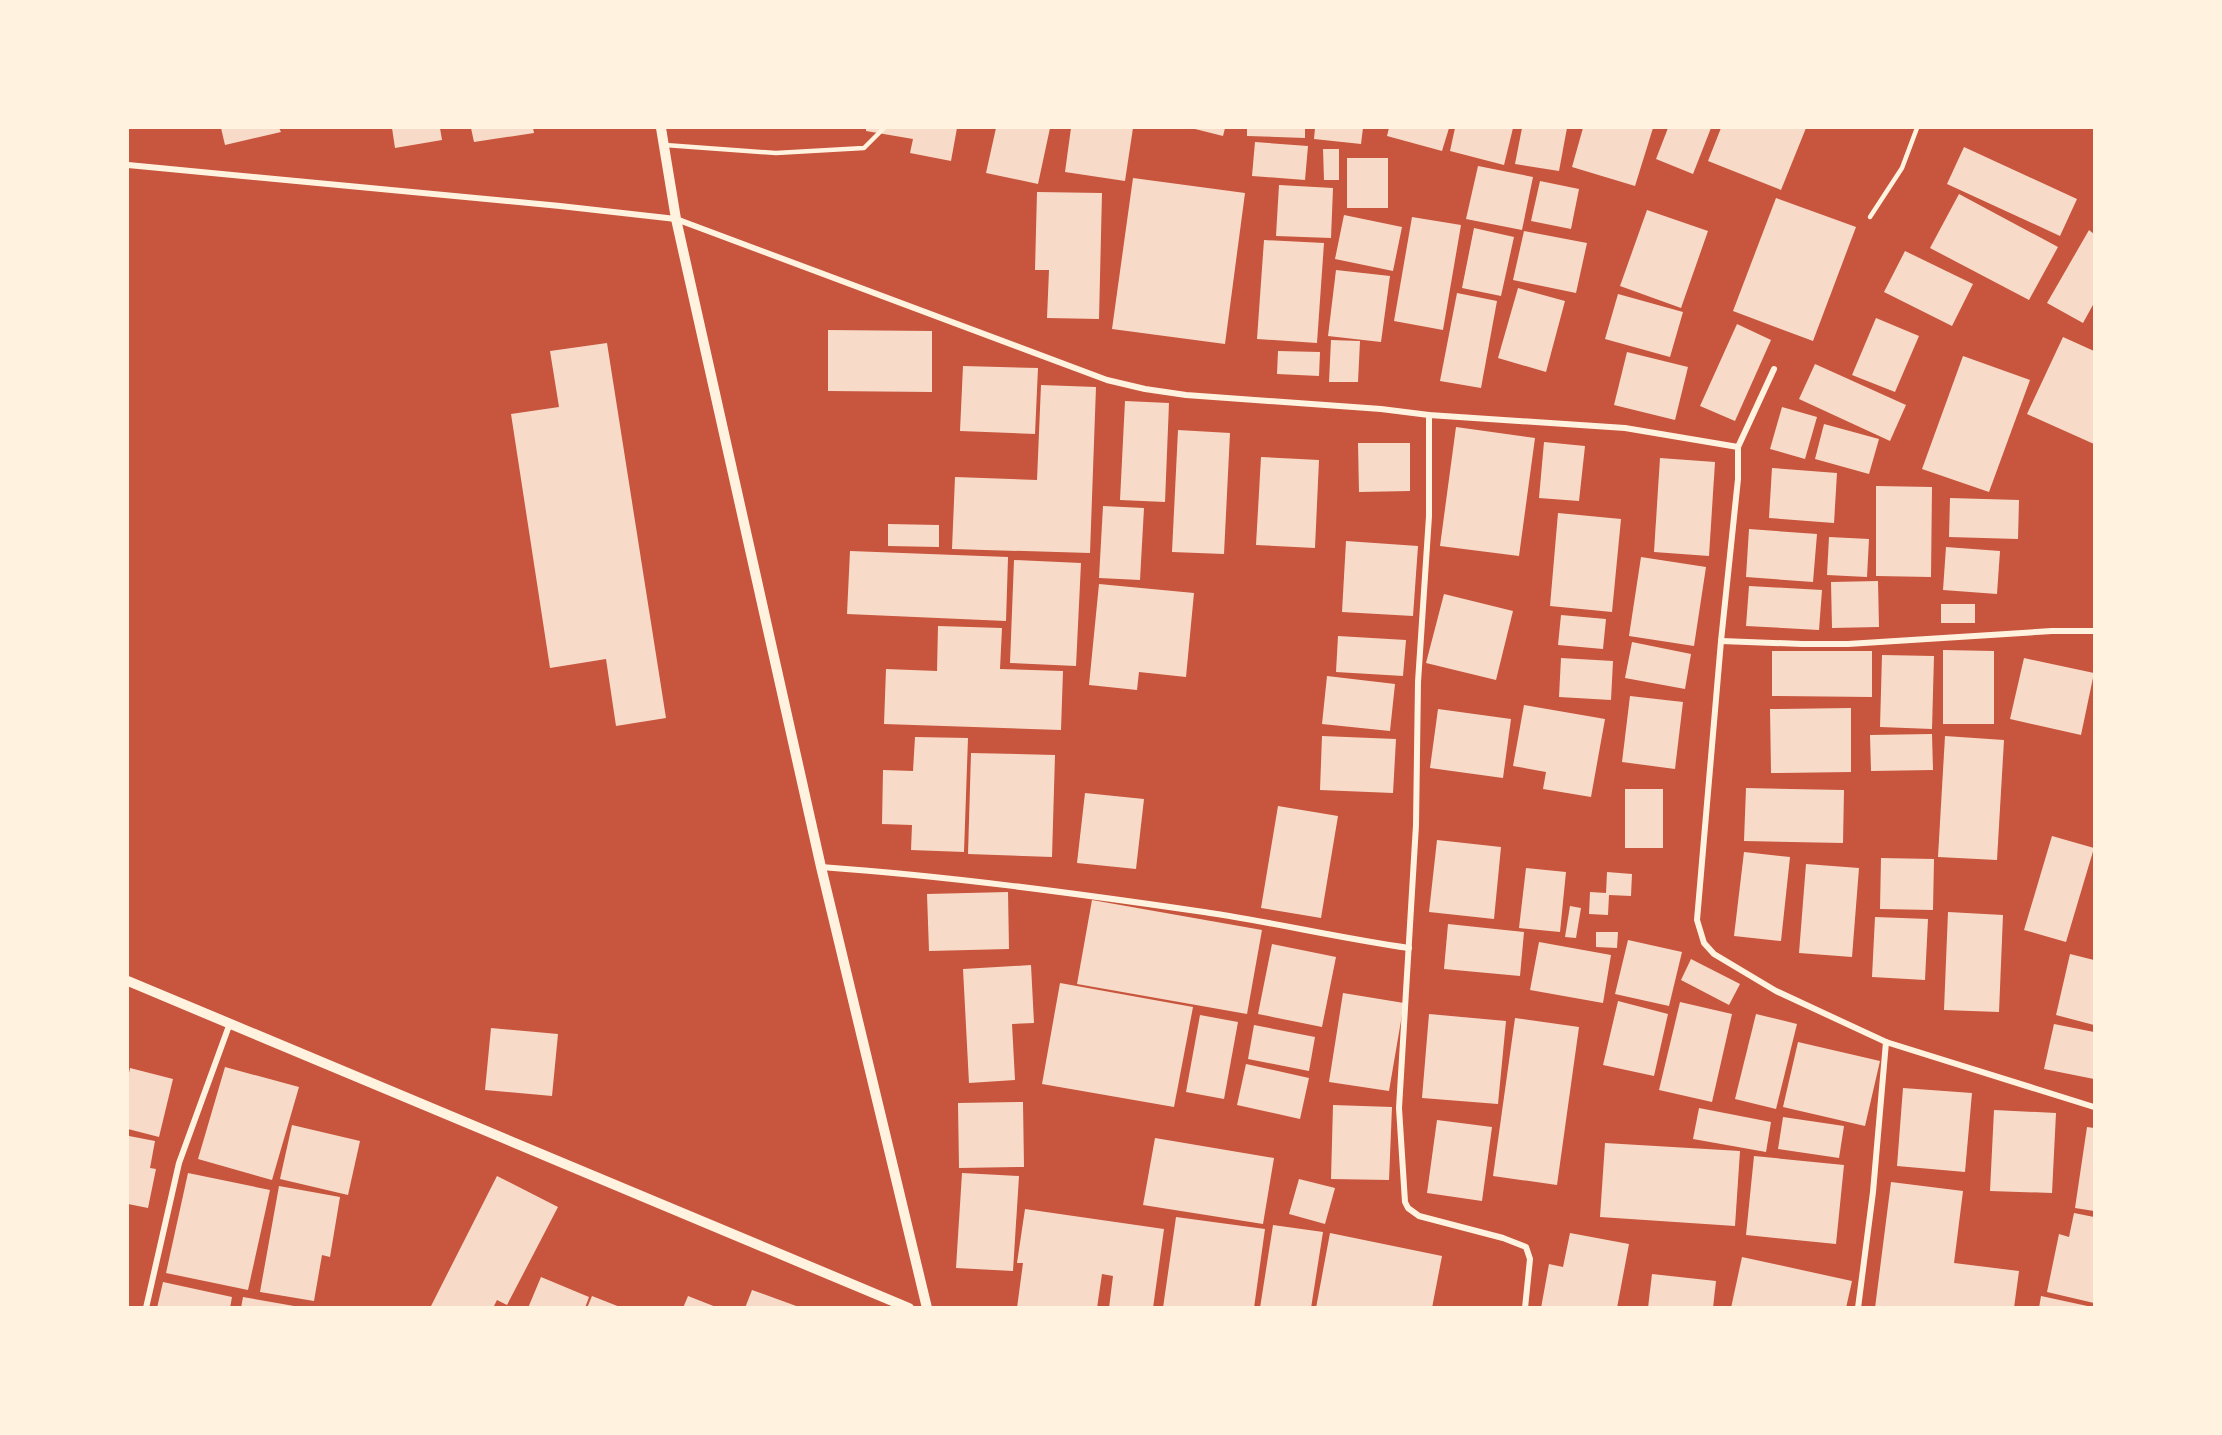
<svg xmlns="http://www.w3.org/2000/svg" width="2222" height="1435" font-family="Inter,sans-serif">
<rect width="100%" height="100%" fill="#c8553d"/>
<g fill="#f7dbc8">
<path d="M221 128H279L281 132 225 145Z"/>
<path d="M392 128H440L442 140 395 148Z"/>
<path d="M471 128H533L534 133 474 142Z"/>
<path d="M866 128H957L951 161 910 153 913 139 866 131Z"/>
<path d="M996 128H1050L1038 184 986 173Z"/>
<path d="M1071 128H1133L1125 181 1065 172Z"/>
<path d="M1191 128H1225L1223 136Z"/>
<path d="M1247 128H1305V138L1247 136Z"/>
<path d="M1315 128H1363L1361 144 1314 139Z"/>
<path d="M1389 128H1449L1442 151 1387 136Z"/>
<path d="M1455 128H1513L1504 165 1450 151Z"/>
<path d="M1522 128H1567L1559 171 1515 164Z"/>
<path d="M1583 128H1653L1635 186 1572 167Z"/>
<path d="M1668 128H1711L1693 174 1656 159Z"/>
<path d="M1721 128H1806L1781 190 1708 161Z"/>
<path d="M1255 142 1308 146 1305 180 1252 176Z"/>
<path d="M1964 147 2077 199 2060 236 1947 184Z"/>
<path d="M1323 149H1339V180H1324Z"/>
<rect x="1347" y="158" width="41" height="50"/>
<path d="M1478 166 1533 177 1522 230 1466 219Z"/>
<path d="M1133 178 1245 193 1225 344 1112 329Z"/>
<path d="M1540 181 1579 189 1571 229 1531 221Z"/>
<path d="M1279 185 1333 188 1331 238 1276 236Z"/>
<path d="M1037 192 1102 193 1099 319 1047 318 1049 270H1035Z"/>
<path d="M1959 194 2058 247 2029 300 1930 248Z"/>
<path d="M1776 198 1856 227 1813 341 1733 311Z"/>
<path d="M1647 210 1708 231 1681 308 1620 286Z"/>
<path d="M1344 215 1402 227 1393 271 1335 259Z"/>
<path d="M1412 217 1461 225 1443 330 1394 321Z"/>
<path d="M1474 228 1514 237 1501 296 1462 288Z"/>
<path d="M2089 230 2094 234V303L2083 323 2047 303Z"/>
<path d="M1524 231 1587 243 1576 293 1513 280Z"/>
<path d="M1264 240 1324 243 1317 343 1257 339Z"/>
<path d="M1905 251 1973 284 1952 326 1884 292Z"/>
<path d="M1336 270 1390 276 1381 342 1328 336Z"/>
<path d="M1518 288 1565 301 1546 372 1498 358Z"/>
<path d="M1457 293 1497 301 1481 388 1440 381Z"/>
<path d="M1618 294 1683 312 1670 357 1605 339Z"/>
<path d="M1876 318 1919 336 1895 392 1852 375Z"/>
<path d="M1737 324 1771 340 1735 421 1700 406Z"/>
<path d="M828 330 932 331V392L828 391Z"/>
<path d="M2063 337 2094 351V444L2027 414Z"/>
<path d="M1331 340 1360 341 1358 382H1329Z"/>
<path d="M607 343 666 718 616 726 606 659 550 668 511 414 559 407 550 351Z"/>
<path d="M1278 351 1320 352 1319 376 1277 374Z"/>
<path d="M1627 352 1688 367 1675 420 1614 405Z"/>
<path d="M1963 356 2030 380 1989 492 1922 469Z"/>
<path d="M1815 364 1906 405 1890 441 1799 399Z"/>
<path d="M963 366 1038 368 1035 434 960 431Z"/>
<path d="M1041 385 1096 387 1090 553 952 549 955 477 1037 480Z"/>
<path d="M1125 401 1169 403 1165 502 1120 500Z"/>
<path d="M1782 407 1817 417 1805 459 1770 449Z"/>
<path d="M1824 424 1879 439 1869 474 1815 459Z"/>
<path d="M1456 427 1535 438 1519 556 1440 546Z"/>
<path d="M1178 430 1230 433 1224 554 1172 552Z"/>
<path d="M1544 442 1585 446 1579 501 1539 498Z"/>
<path d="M1358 443H1410V491L1359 492Z"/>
<path d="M1261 457 1319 460 1315 548 1256 545Z"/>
<path d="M1660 458 1715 462 1709 556 1654 552Z"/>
<path d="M1772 468 1837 473 1834 523 1769 518Z"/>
<path d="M1876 486 1932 487 1931 577 1876 576Z"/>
<path d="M1950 498 2019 500 2018 539 1949 537Z"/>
<path d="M1103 506 1144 508 1140 580 1099 578Z"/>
<path d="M1558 513 1621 519 1612 612 1550 606Z"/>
<path d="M888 524 939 525V547L888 546Z"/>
<path d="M1749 529 1817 534 1813 582 1746 577Z"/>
<path d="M1829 537 1869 539 1867 577 1827 575Z"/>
<path d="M1346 541 1418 546 1413 616 1342 612Z"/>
<path d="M1946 547 2000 551 1997 594 1943 590Z"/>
<path d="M850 551 1008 557 1006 621 847 614Z"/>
<path d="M1641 557 1706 567 1694 646 1629 636Z"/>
<path d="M1014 560 1081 563 1076 666 1010 663Z"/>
<path d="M1878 581 1879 627 1832 628 1831 582Z"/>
<path d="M1099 584 1194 593 1186 677 1139 672 1137 690 1089 685Z"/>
<path d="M1749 586 1822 590 1819 630 1746 626Z"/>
<path d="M1444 594 1513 611 1496 680 1426 663Z"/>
<rect x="1941" y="604" width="34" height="19"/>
<path d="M1561 615 1606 619 1603 649 1558 645Z"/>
<path d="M938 626 1002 628 1000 669 1063 671 1061 730 884 724 886 669 937 671Z"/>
<path d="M1338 636 1406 640 1403 676 1336 672Z"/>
<path d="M1632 642 1691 654 1685 689 1625 678Z"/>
<path d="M1943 650 1994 651V724H1943Z"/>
<path d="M1772 651H1872V697L1772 696Z"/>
<path d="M1882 655 1934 656 1932 729 1880 727Z"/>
<path d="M1561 658 1613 661 1611 700 1559 697Z"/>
<path d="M2024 658 2094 673 2081 735 2010 719Z"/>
<path d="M1327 676 1395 684 1390 731 1322 724Z"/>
<path d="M1630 696 1683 702 1675 769 1622 762Z"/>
<path d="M1524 705 1605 719 1591 797 1543 789 1546 772 1513 766Z"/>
<path d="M1851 708V772L1771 773 1770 709Z"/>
<path d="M1438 709 1511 719 1503 778 1430 768Z"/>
<path d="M1932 734 1933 770 1871 771 1870 735Z"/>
<path d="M1322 736 1396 739 1393 793 1320 790Z"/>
<path d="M1945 736 2004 740 1997 860 1938 857Z"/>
<path d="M915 737 968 738 964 852 911 850 912 825 882 824 883 770 913 771Z"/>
<path d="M971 753 1055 755 1052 857 968 854Z"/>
<path d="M1746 788 1844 790 1843 843 1744 841Z"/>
<rect x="1625" y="789" width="38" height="59"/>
<path d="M1085 793 1144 799 1136 869 1077 863Z"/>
<path d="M1278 806 1338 816 1321 918 1261 908Z"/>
<path d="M2052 836 2094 848 2066 942 2024 930Z"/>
<path d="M1437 840 1501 847 1494 919 1429 912Z"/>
<path d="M1744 852 1790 857 1781 941 1734 936Z"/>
<path d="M1881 858 1934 859 1933 910 1880 909Z"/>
<path d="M1806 864 1859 868 1852 957 1799 953Z"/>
<path d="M1526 868 1566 872 1560 932 1519 928Z"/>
<path d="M1607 872 1632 874 1631 896 1609 895 1608 915 1589 914 1590 892 1606 893Z"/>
<path d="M1008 892 1009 949 929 951 927 894Z"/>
<path d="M1092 900 1262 930 1247 1014 1077 984Z"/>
<path d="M1570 906 1581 908 1576 938 1565 937Z"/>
<path d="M1948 912 2003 915 1999 1012 1944 1010Z"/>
<path d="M1875 917 1928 919 1925 980 1872 977Z"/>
<path d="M1448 924 1524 932 1520 976 1444 969Z"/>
<path d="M1596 932H1618L1617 948 1596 947Z"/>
<path d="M1628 940 1682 952 1669 1006 1615 994Z"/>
<path d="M1539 942 1611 955 1603 1003 1530 990Z"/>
<path d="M1272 944 1336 957 1322 1027 1258 1014Z"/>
<path d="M2070 954 2094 960V1025L2056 1015Z"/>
<path d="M1691 959 1740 984 1729 1005 1681 980Z"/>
<path d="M1031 965 1034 1023 1012 1024 1015 1080 969 1083 963 969Z"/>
<path d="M1060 983 1193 1007 1174 1107 1042 1084Z"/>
<path d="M1343 993 1404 1003 1389 1091 1329 1082Z"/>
<path d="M1618 1001 1668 1014 1654 1076 1603 1065Z"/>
<path d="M1680 1002 1732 1014 1712 1102 1659 1090Z"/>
<path d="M1429 1014 1506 1021 1498 1104 1422 1098Z"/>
<path d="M1756 1014 1797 1024 1776 1109 1735 1099Z"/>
<path d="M1200 1015 1238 1022 1224 1099 1186 1092Z"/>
<path d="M1515 1018 1579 1027 1557 1185 1493 1176Z"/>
<path d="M2054 1024 2094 1032V1079L2044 1069Z"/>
<path d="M1254 1025 1315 1037 1309 1071 1248 1059Z"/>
<path d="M491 1028 558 1034 552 1096 485 1090Z"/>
<path d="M1798 1042 1880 1061 1865 1126 1783 1107Z"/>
<path d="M1246 1064 1309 1078 1300 1119 1237 1105Z"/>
<path d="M225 1067 299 1087 272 1180 198 1159Z"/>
<path d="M130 1068 173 1079 159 1137 128 1129V1078Z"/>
<path d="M1903 1088 1972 1093 1965 1172 1897 1166Z"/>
<path d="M1023 1102 1024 1167 959 1168 958 1103Z"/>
<path d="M1333 1105 1392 1107 1389 1180 1331 1179Z"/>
<path d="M1699 1108 1771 1122 1766 1152 1693 1139Z"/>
<path d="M1994 1110 2056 1113 2052 1193 1990 1191Z"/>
<path d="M1783 1117 1844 1126 1839 1158 1778 1149Z"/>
<path d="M1437 1120 1492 1127 1482 1201 1427 1193Z"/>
<path d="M292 1125 360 1141 348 1195 280 1179Z"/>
<path d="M2087 1127 2094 1128V1211L2075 1208Z"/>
<path d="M129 1136 155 1141 150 1168 156 1169 148 1208 128 1204Z"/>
<path d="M1155 1138 1274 1158 1263 1224 1143 1205Z"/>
<path d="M1605 1143 1740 1151 1735 1226 1600 1217Z"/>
<path d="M1754 1156 1844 1165 1836 1244 1746 1235Z"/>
<path d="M188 1173 270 1190 248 1290 166 1273Z"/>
<path d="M962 1173 1019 1176 1013 1271 956 1268Z"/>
<path d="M497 1176 558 1207 507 1305 497 1300 493 1308H430Z"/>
<path d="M1299 1179 1335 1188 1325 1224 1289 1214Z"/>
<path d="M1891 1182 1963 1191 1954 1263 2019 1271 2014 1308H1875Z"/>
<path d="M279 1186 340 1197 330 1257 322 1255 314 1301 260 1292Z"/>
<path d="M1025 1209 1164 1229 1153 1308H1109L1113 1276 1102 1274 1097 1308H1017L1023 1263H1017Z"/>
<path d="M2074 1213 2094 1217V1303L2047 1292 2059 1234 2069 1237Z"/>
<path d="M1176 1217 1265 1229 1254 1308H1163Z"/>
<path d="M1273 1225 1323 1232 1311 1308H1260Z"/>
<path d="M1330 1233 1442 1256 1432 1308H1316Z"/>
<path d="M1570 1233 1629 1244 1617 1308H1541L1549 1264 1563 1267Z"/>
<path d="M1742 1257 1852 1281 1846 1308H1731Z"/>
<path d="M1652 1274 1716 1281 1713 1308H1648Z"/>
<path d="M541 1277 589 1297 585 1308H528Z"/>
<path d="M163 1282 232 1297 230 1308H157Z"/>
<path d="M752 1290 799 1307V1308H745Z"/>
<path d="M592 1296 620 1307V1308H587Z"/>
<path d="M688 1296 716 1307V1308H683Z"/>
<path d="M2041 1296 2092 1307V1308H2039Z"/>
<path d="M243 1297 294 1306V1308H241Z"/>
</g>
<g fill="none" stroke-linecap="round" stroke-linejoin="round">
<g stroke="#fff3e0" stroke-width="4.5">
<path d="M665 145 776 153 864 148 884 128"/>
<path d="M1870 217 1902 168 1917 128"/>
</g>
<g stroke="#fff3e0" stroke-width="6">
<path d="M128 165 560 206 676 219 1107 380 1145 389 1186 395 1381 409 1429 415 1625 428 1738 447V479L1721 641 1697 920 1704 943 1714 954 1776 991 1886 1042 2094 1107"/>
<path d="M1429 415V516L1418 682 1416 825 1399 1108 1405 1202 1408 1208 1419 1216 1503 1238 1526 1247 1530 1259 1525 1308"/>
<path d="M1738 447 1774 369"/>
<path d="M1721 641 1802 644H1848L2052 631H2094"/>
<path d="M821 867C947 876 1073 893 1197 911 1268 921 1338 938 1409 948"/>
<path d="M146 1308 179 1163 230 1023"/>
<path d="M1858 1308 1873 1192 1886 1042"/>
</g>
<g stroke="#fff3e0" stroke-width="10">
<path d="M661 128 676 219 821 867 927 1308"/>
<path d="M128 981 909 1308"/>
</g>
</g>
<rect width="2222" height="1435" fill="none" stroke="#fff3e0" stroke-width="258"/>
</svg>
